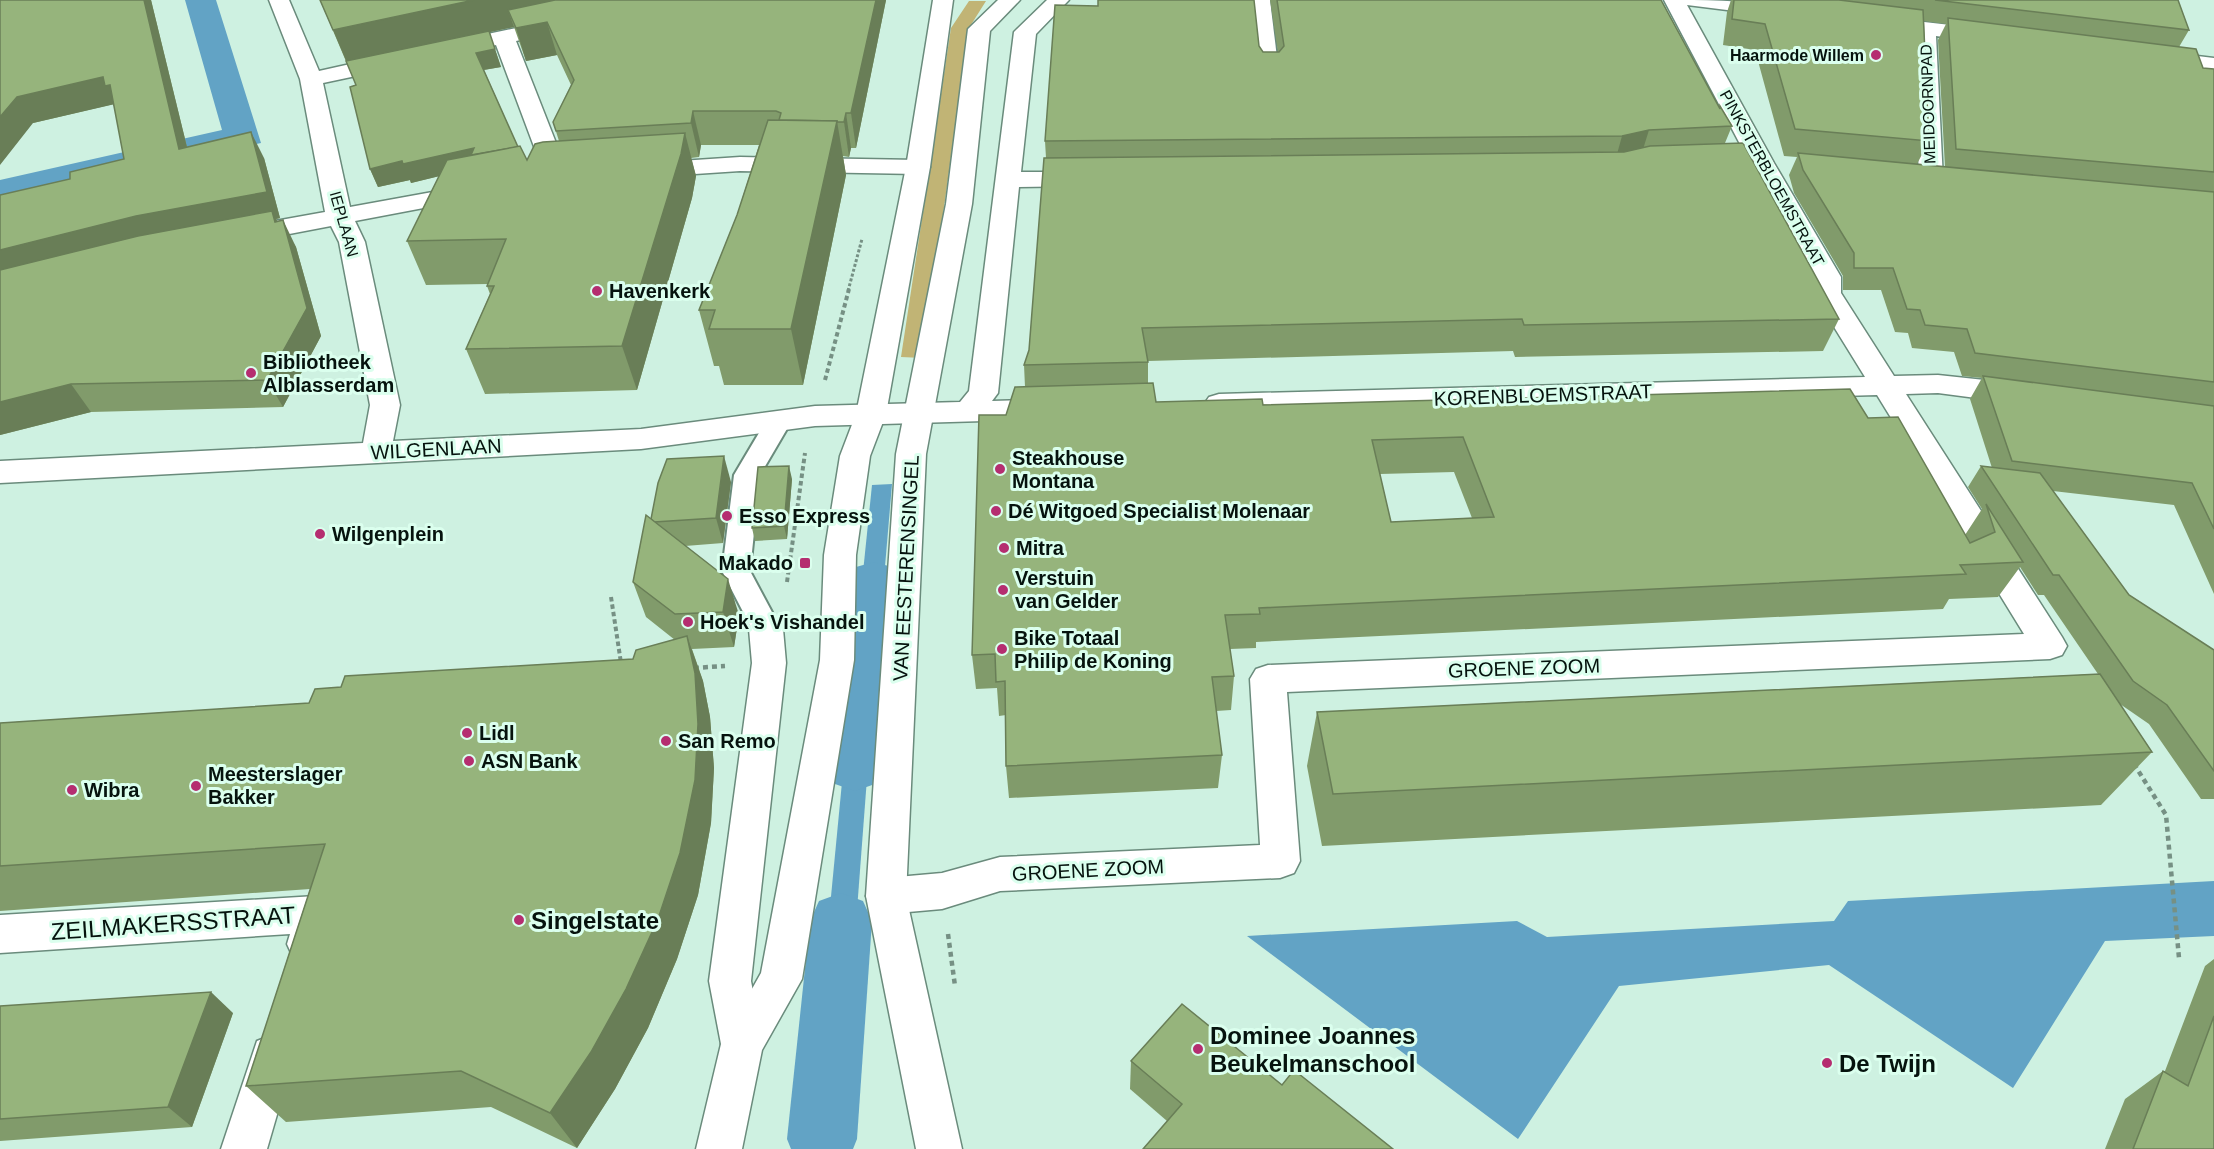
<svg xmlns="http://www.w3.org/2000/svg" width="2214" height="1149" font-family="Arial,sans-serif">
<rect width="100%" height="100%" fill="#cef1e1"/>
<path fill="#c1b475" d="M969 1H986L969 28 923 358 901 357 951 28Z"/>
<g fill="#62a3c5">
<path d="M185 0H216L261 143 0 202V180L222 130Z"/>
<path d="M892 484 878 649 855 650 872 485Z"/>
<path d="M850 699H873L851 989 822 990Z"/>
<path d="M2214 881V936L2105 941 2013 1088 1829 965 1619 986 1518 1139 1247 936 1517 921 1547 937 1834 921 1848 901Z"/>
</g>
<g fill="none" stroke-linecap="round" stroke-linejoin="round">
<g fill="#62a3c5" fill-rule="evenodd">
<path d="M874 562 892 567 900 581 884 767 875 784 855 791 835 784 826 767 848 581 856 567Z"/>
<path d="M841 893 863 901 872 921 857 1139 853 1149H791L787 1139 810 921 819 901Z"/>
</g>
<g stroke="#6a8b7c" stroke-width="4">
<g id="service">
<path d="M1252 0H1270L1279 74 1276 78H1262L1259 74Z"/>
<path d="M778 413 787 416 791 422 760 475 750 571 781 629 776 637 766 640 756 637 722 571 734 475 769 416Z"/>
</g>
</g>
<g stroke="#6a8b7c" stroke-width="3">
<g id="minor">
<path d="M269 0H289L319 71 395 54 403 56 406 61 403 66 323 83 350 207 471 185 480 187 483 192 480 197 471 199 355 221 365 242 400 405 393 441 641 429 815 406 960 402 969 391 1014 32 1047 0H1069L1036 34 1021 172H1086L1095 174 1098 179 1095 184 1086 186 1019 187 998 393 992 401 1054 399 1064 402 1069 409 1064 416 1054 419 815 426 641 449 0 483V461L363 443 370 405 339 242 331 226 242 243 233 240 229 235 233 230 242 227 325 212 300 79Z"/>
<path d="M1664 0C1703 0 1744 0 1782 6L1786 10 1782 14 1775 16 1687 5 1774 163 1841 277V293L1894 376 1938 375 2022 384 2032 387 2037 394 2032 401 2022 404 1938 393 1906 394 2062 637 2067 646 2062 655 2050 659 1287 692 1300 861 1294 873 1280 878 1000 891 942 909 886 914 872 909 866 896 872 883 886 878 942 873 1000 857 1260 845 1250 679 1256 669 1268 665 2024 634 1877 395 1219 414 1209 411 1204 404 1209 397 1219 394 1865 377 1813 293 1815 277 1750 163Z"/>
<path d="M1880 17 1986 29 1994 31 1997 36 1994 41 1986 43 1936 36 1943 180 1940 185 1931 187 1922 185 1919 180 1914 34 1872 28 1869 23 1872 18Z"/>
<path d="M559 19 567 20 570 25 567 30 516 41 569 176 566 181 557 183 548 181 545 176 496 45 448 56 440 54 437 49 440 44Z"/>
<path d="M2156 51 2214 58V72L2148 63 2145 58 2148 53Z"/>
<path d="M740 157 918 160 927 162 930 167 927 172 918 174 740 171 650 177 641 175 638 170 641 165 650 163Z"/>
<path d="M766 616 778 620 783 629 786 663 751 981 763 1044 757 1059 742 1065 727 1059 721 1044 709 981 752 663 749 629 754 620Z"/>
<path d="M316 896 330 901 336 914 321 957 307 963 293 957 287 944 290 934 0 953V915Z"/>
<path d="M272 1035 287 1041 294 1056 267 1149H221L257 1041Z"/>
</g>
</g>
<g stroke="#6a8b7c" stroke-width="3">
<g id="tertiary">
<path d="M933 0H953L930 167 886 414 870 456 856 555 854 660 802 979 762 1050 742 1149H696L721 1044 761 973 820 660 824 555 840 456 856 414 906 167Z"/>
<path d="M998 0H1020L990 31 972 204 926 454 906 896 962 1149H916L866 896 896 454 946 204 968 29Z"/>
</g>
</g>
<path stroke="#769084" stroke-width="3" stroke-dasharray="3 2" stroke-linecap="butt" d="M848 291 862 239"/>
<g stroke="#769084" stroke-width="4" stroke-dasharray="4.5 3" stroke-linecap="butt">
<path d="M825 380 849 289"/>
<path d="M787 582 805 453"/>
<path d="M611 597 621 663"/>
</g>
<g stroke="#769084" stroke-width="4.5" stroke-dasharray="5 4" stroke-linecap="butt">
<path d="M694 668 725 666"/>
<path d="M2134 764 2166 815 2179 958"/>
<path d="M948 934 955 986"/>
</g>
<use href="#service" fill="#fff" fill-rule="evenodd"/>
<use href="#minor" fill="#fff" fill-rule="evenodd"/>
<use href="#tertiary" fill="#fff" fill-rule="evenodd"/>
</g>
<g fill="#819b6b" fill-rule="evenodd">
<path d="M0 0H151L187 147 264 158 280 218 276 219 296 247 321 336 283 407 91 412 0 435V195L70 179 124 159 114 104 33 123Z"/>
<path d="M320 0H886L856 148H851L849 157 843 156 846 175 803 385H724L719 366H714L699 310 737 215 759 145H701L699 157 691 158 696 176 692 198 637 390 485 394 466 349 490 294 487 286 488 284 426 285 407 241 439 176 411 183 410 180 378 187 370 169 356 85ZM514 27 526 61 557 55 571 85 553 122 559 141 527 160 518 147 484 70 501 67 489 32Z"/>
<path d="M1270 0H1661L1719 108 1720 106 1732 126 1725 143 1839 319 1823 351 1515 357 1513 351 1148 361V383L1156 402 1868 418 1965 535 1982 509 1968 487 1981 466 1992 468 1970 399 1982 378 1962 376 1954 352 1912 348 1908 333 1895 332 1881 290H1843V276L1794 193 1789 175 1797 157 1784 156 1755 50 1723 45 1727 12 1731 0H2178L2189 30 2179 47 2203 68 2214 69V594L2174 505 2053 491 2129 595 2214 650V799H2201L2149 724 2120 704 2152 752 2101 805 1322 846 1307 766 1317 712 2098 674 2044 595H2038L2020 567 1998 597 1949 599 1943 609 1256 642V648L1230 649 1234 676 1231 710 1216 711 1222 755 1218 788 1009 798 1006 766V715L999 716 997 688 976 689 972 655 1006 415 1025 387 1024 365 1029 350 1046 158 1045 141 1259 46 1263 52H1278ZM1924 21 1946 24 1938 40 1945 167 1917 164 1929 141ZM1454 472 1472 518 1391 522 1380 474Z"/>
<path d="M792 479 787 539 755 541 752 528Z"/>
<path d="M731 482 723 543 685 546 739 615 734 647 692 649 703 681 710 717 714 768 711 823 698 895 677 959 648 1028 615 1089 577 1148 491 1107 286 1122 246 1086 310 889 0 911V723L309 703 341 687 633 659 675 640 646 617 633 582 651 519Z"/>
<path d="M2214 959V1149H2105L2125 1099 2163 1071H2165L2205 966Z"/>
<path d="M0 1006 233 1013 192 1127 0 1141Z"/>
<path d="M1131 1061 1282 1085 1167 1121 1130 1089Z"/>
</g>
<g fill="#697e57">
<path d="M144 0H151L194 176 179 149Z"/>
<path d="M474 0H637L508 10 514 27 347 63 333 30Z"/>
<path d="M876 0H886L856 148 851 113Z"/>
<path d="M547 22 557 55 526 61 516 28Z"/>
<path d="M495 49 501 67 483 70 476 53Z"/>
<path d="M103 77 110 85 115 104 33 123 0 165V117L17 97Z"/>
<path d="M693 111 701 145 699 157 691 123Z"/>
<path d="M846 113 851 148 849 157 844 122Z"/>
<path d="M837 121 846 175 803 385 791 329Z"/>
<path d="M1649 130 1640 159 1614 165 1622 136Z"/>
<path d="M251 132 264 158 280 218 276 219 286 238 0 282V250Z"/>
<path d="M685 133 696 176 692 198 637 390 622 346Z"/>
<path d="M474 148 469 169 411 183 410 180 378 187 370 169 402 161Z"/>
<path d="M283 220 296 247 321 336 283 407 267 380Z"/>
<path d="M71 384 91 412 0 435V402Z"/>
<path d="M724 456 731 482 723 543 716 518Z"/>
<path d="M789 466 792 479 787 539 784 526Z"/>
<path d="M728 579 739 615 734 647 723 612Z"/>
<path d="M687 636 703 681 710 717 714 768 711 823 698 895 677 959 648 1028 615 1089 577 1148 550 1113Z"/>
<path d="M211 992 233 1013 192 1127 168 1107Z"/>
</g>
<g fill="#96b47c" stroke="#697e57" stroke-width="1.5" fill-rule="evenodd">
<path d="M0 0H144L179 149 251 132 267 192 136 216 0 250V195L70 179V172L124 159 110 85 105 86 103 77 17 97 0 117Z"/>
<path d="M320 0H474L333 30Z"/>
<path d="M555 0H876L851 113H846L844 122H837V121L779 120 781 113 776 111H693L691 123 556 131 553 122 574 80 547 22 516 28 508 10Z"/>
<path d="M1098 0H1254L1259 46 1263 52H1279L1284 46 1277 0H1661L1720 109V106L1732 126 1649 130 1622 136 1045 141 1055 5 1098 6Z"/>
<path d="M1734 0H1839L1923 10 1929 141 1795 129 1765 24 1732 19Z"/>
<path d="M1935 0H2178L2189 30Z"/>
<path d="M1948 18 2196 49 2203 68 2214 69V172L1956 149Z"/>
<path d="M489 31 495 49 476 53 518 147 471 155 474 148 403 164 402 161 370 169 350 87 356 85 346 61Z"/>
<path d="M768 120 837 121 791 329H709L715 310H699L737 215Z"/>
<path d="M685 133 681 154 622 346 466 349 494 286H487L506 239 407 241 447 160 520 146 527 160 535 144 543 142Z"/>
<path d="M1743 143 1839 319 1524 325 1522 319 1142 328 1148 362 1024 365 1029 350 1044 158 1624 152 1650 146Z"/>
<path d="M1798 153 2214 192V382L1975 353 1967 329 1925 325 1920 310 1907 309 1893 268H1854V253L1803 170Z"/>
<path d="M272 211 275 222 283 220 307 308 267 380 71 384 0 402V270L138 236Z"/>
<path d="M1983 376 2214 406V529L2192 483 2012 461Z"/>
<path d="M1153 383 1156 402 1262 399 1263 405 1850 389 1868 418 1898 417 1970 543 1995 532 1986 504 2023 562 1960 565 1966 574 1259 608 1260 614 1225 615 1234 676 1212 677 1222 755 1006 766 1005 681 996 682 995 654 972 655 979 415H1006L1015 387ZM1463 437 1494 517 1391 522 1372 440Z"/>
<path d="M724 456 716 518 654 522 651 519 658 483 667 459Z"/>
<path d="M789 466 784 526 752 528 758 467Z"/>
<path d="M1981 466 2040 473 2129 595 2214 650V771L2167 705 2133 681 2059 575H2053Z"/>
<path d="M646 515 728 579 723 612 675 614 633 582Z"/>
<path d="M687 636 695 673 698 724 695 780 680 853 658 919 626 989 591 1052 550 1113 461 1071 246 1086 325 844 0 866V723L309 703 315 689 341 687 345 676 633 659 636 650Z"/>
<path d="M2100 674 2152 752 1333 794 1317 712Z"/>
<path d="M211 992 168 1107 0 1119V1006Z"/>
<path d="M1182 1004 1282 1085 1294 1070 1393 1149H1143L1182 1104 1131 1061Z"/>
<path d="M2214 1016V1149H2133L2163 1071 2188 1086Z"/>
</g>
<g fill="#b52e70" stroke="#dbffee" stroke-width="2">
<circle cx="1876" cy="55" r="6"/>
<circle cx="597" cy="291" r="6"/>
<circle cx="251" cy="373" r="6"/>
<circle cx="1000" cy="469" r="6"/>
<circle cx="996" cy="511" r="6"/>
<circle cx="727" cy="516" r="6"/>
<circle cx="320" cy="534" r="6"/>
<circle cx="1004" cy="548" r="6"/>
<rect x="799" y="557" width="12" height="12" rx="3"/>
<circle cx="1003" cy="590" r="6"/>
<circle cx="688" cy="622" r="6"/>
<circle cx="1002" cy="649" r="6"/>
<circle cx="467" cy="733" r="6"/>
<circle cx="666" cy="741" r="6"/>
<circle cx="469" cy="761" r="6"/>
<circle cx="196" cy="786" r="6"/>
<circle cx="72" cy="790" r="6"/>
<circle cx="519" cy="920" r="6"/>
<circle cx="1198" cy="1049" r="6"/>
<circle cx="1827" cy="1063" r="6"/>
</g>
<g text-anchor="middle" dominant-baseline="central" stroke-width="6" stroke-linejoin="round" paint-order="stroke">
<g font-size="16" font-weight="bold" fill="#06130e" stroke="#dbffee" text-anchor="end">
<text x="1864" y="55">Haarmode Willem</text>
</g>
<g font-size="16" fill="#06130e" stroke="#dbffee">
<text transform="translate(1928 104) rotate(-92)">MEIDOORNPAD</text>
<text transform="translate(1772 178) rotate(61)">PINKSTERBLOEMSTRAAT</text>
<text transform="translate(344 224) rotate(74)">IEPLAAN</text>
</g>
<g font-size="20" font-weight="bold" fill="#06130e" stroke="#dbffee" text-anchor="start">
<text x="609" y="291">Havenkerk</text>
<text x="263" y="362">Bibliotheek<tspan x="263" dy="23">Alblasserdam</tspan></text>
<text x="1012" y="458">Steakhouse<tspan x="1012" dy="23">Montana</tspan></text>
<text x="1008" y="511">Dé Witgoed Specialist Molenaar</text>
<text x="739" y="516">Esso Express</text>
<text x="332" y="534">Wilgenplein</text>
<text x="1016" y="548">Mitra</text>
<text x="793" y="563" text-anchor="end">Makado</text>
<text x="1015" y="578">Verstuin<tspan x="1015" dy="23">van Gelder</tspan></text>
<text x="700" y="622">Hoek's Vishandel</text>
<text x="1014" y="638">Bike Totaal<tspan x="1014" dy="23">Philip de Koning</tspan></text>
<text x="479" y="733">Lidl</text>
<text x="678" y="741">San Remo</text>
<text x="481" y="761">ASN Bank</text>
<text x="208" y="774">Meesterslager<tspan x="208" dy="23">Bakker</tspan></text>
<text x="84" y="790">Wibra</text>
</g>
<g font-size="20" fill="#06130e" stroke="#dbffee">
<text transform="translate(1543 395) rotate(-2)">KORENBLOEMSTRAAT</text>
<text transform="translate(436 449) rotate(-3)">WILGENLAAN</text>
<text transform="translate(906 568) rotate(-87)">VAN EESTERENSINGEL</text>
<text transform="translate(1524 668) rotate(-2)">GROENE ZOOM</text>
<text transform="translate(1088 870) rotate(-3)">GROENE ZOOM</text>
</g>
<g font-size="24" font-weight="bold" fill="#06130e" stroke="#dbffee" text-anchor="start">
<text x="531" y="920">Singelstate</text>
<text x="1210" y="1035">Dominee Joannes<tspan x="1210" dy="28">Beukelmanschool</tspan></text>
<text x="1839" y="1063">De Twijn</text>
</g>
<g font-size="24" fill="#06130e" stroke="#dbffee">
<text transform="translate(173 923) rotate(-4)">ZEILMAKERSSTRAAT</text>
</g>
</g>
</svg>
